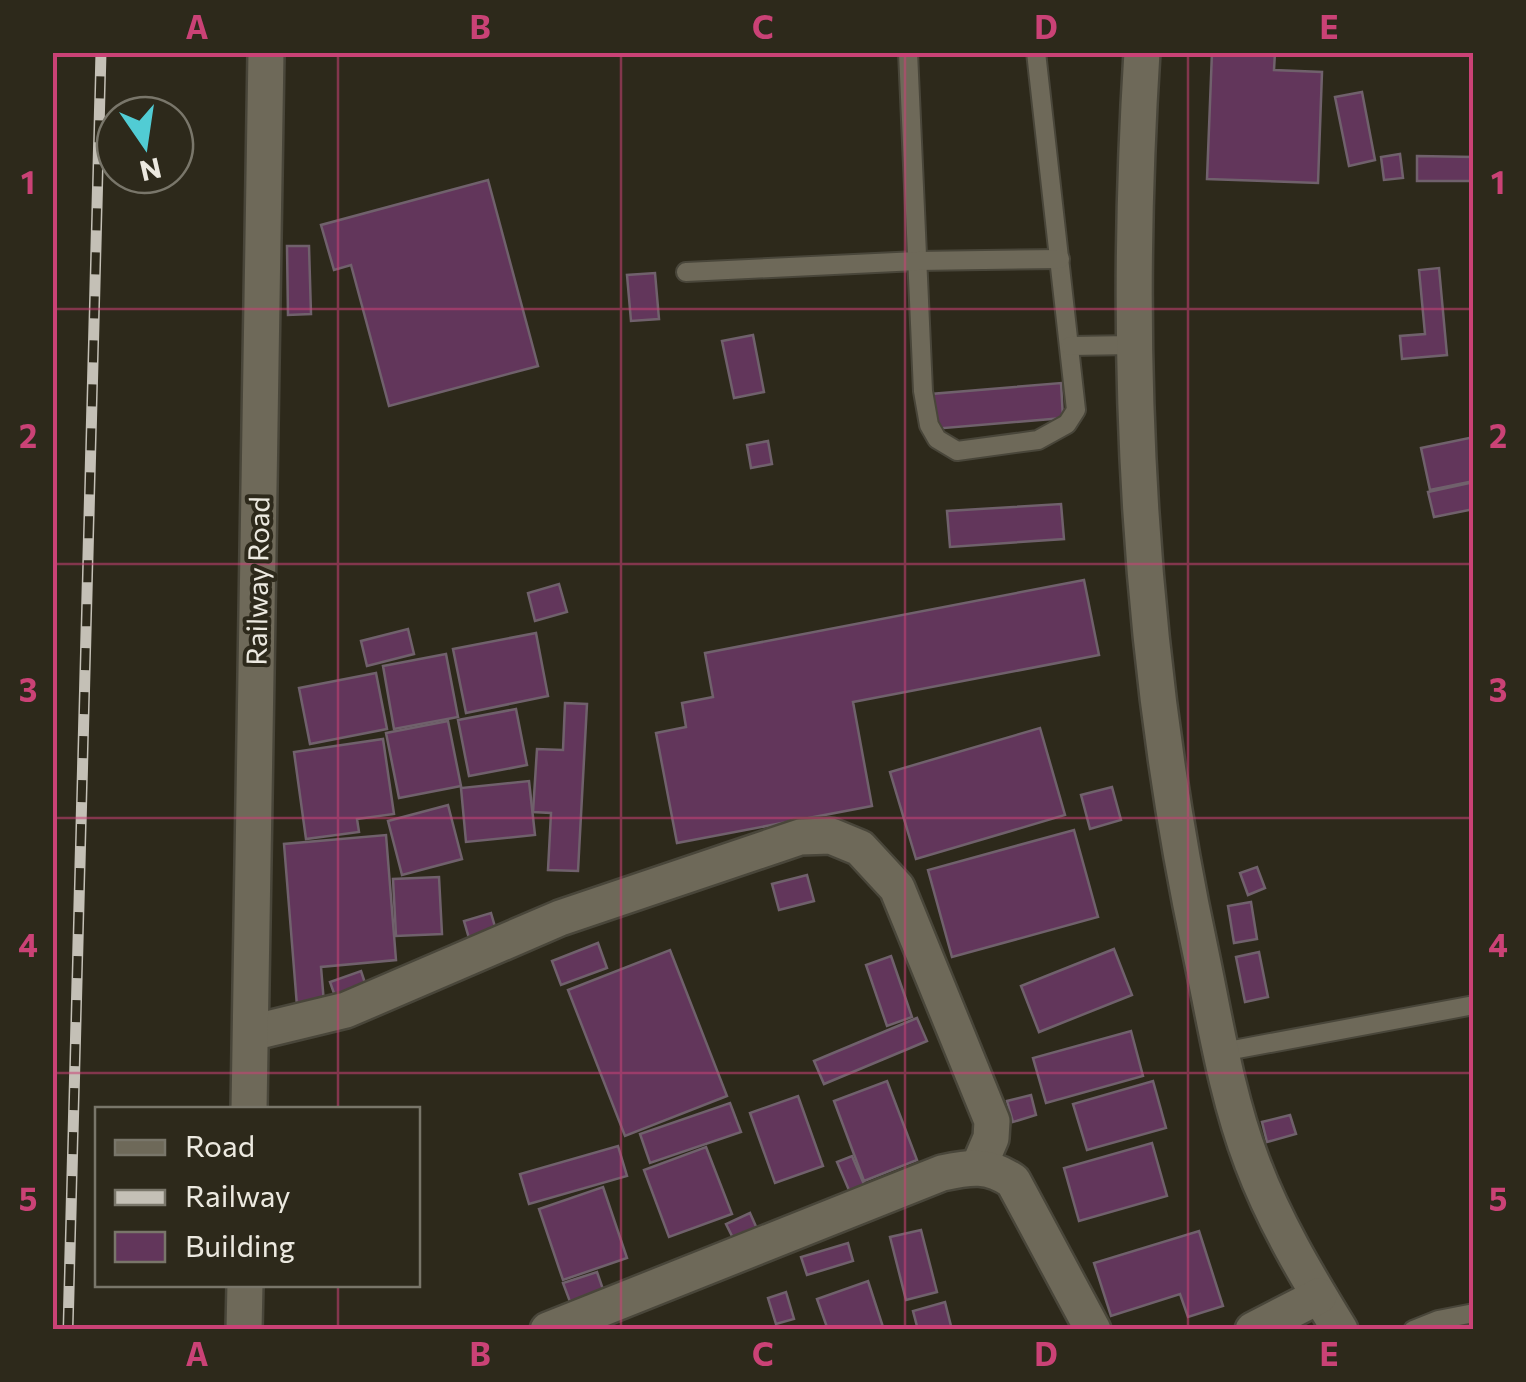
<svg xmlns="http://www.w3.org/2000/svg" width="1526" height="1382" font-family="Commissioner,sans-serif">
<rect width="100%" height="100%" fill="#2d291b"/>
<g fill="#62365b" stroke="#70616c" stroke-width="2.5">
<path d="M1212 52H1275L1274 70 1322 72 1318 183 1207 179Z"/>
<path d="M1362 92 1375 160 1349 166 1335 97Z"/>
<path d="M1400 154 1403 178 1384 180 1381 157Z"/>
<path d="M1417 156 1474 157V181H1417Z"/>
<path d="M488 180 538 366 389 406 351 265 334 270 321 225Z"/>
<path d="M287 246H309L311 314 288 315Z"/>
<path d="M1439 268 1447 355 1402 359 1400 336 1425 334 1419 270Z"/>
<path d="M655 273 659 319 631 321 627 275Z"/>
<path d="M753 335 764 392 734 398 722 341Z"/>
<path d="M1061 383 1063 418 933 429 931 394Z"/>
<path d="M1474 437V481L1430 490 1421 448Z"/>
<path d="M768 441 772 464 751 468 747 445Z"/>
<path d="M1474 482V509L1434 517 1428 492Z"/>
<path d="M1061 504 1064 539 950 547 947 511Z"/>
<path d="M1084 580 1099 655 853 702 872 806 677 843 656 733 686 727 682 703 713 697 705 653Z"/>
<path d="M559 584 567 612 535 621 528 593Z"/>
<path d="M408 629 414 654 367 666 361 641Z"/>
<path d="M536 633 548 696 466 713 453 649Z"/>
<path d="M446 654 458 717 394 729 383 666Z"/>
<path d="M376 673 387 729 310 744 299 688Z"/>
<path d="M565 703 587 704 578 871 548 870 551 813 533 812 537 749 563 750Z"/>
<path d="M516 709 527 765 469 776 458 720Z"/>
<path d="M448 721 461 786 399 798 386 733Z"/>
<path d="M1040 728 1065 815 916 859 890 772Z"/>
<path d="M383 739 394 814 357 819 359 832 306 839 294 752Z"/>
<path d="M529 781 535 835 466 842 461 788Z"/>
<path d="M1112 787 1121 820 1090 829 1081 795Z"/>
<path d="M448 805 462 859 402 875 388 821Z"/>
<path d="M1074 830 1098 917 952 957 928 870Z"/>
<path d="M386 835 396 960 321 967 324 1003 297 1006 284 844Z"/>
<path d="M1257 867 1265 888 1248 895 1240 873Z"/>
<path d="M807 875 814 901 779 910 772 884Z"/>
<path d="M439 877 442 934 396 936 393 879Z"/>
<path d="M1251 902 1257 939 1234 943 1228 906Z"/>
<path d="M491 913 498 937 471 945 464 921Z"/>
<path d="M598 943 607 968 561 985 552 961Z"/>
<path d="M1114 949 1132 995 1039 1032 1021 986Z"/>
<path d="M670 950 727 1096 625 1136 568 990Z"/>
<path d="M1259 952 1268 997 1245 1002 1236 957Z"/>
<path d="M891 956 912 1017 887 1026 866 965Z"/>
<path d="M361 971 367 989 336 999 330 982Z"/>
<path d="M917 1018 927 1041 824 1084 814 1061Z"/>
<path d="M1131 1031 1143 1076 1046 1103 1033 1058Z"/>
<path d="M887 1081 917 1160 864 1181 834 1101Z"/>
<path d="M1153 1081 1166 1128 1087 1150 1073 1104Z"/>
<path d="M1031 1095 1036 1115 1013 1122 1007 1101Z"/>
<path d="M798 1096 823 1166 775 1183 750 1113Z"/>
<path d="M730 1103 741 1132 650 1163 640 1134Z"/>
<path d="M1290 1115 1296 1134 1267 1142 1262 1122Z"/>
<path d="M1152 1143 1167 1196 1079 1221 1064 1168Z"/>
<path d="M618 1146 627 1176 529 1204 520 1174Z"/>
<path d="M706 1147 732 1214 669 1237 644 1170Z"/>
<path d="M852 1156 866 1189 851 1195 837 1162Z"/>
<path d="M603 1187 627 1258 563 1280 539 1209Z"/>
<path d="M750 1213 758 1231 735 1242 726 1224Z"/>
<path d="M921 1230 937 1292 906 1300 890 1237Z"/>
<path d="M1199 1231 1223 1306 1188 1317 1180 1294 1111 1316 1094 1263Z"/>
<path d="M848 1243 853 1261 807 1275 801 1257Z"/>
<path d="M597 1272 605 1295 572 1307 563 1283Z"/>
<path d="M868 1281 884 1330H828L817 1299Z"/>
<path d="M786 1292 794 1319 776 1324 768 1298Z"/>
<path d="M945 1302 952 1330H918L913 1311Z"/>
</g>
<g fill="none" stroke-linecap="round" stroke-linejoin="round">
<g stroke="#49463a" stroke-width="22">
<g id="service">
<path d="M908 52 923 391 929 425 937 439 957 451 1038 440 1067 424 1076 410 1036 52"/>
<path d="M686 272 917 261 1060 259"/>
<path d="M1070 346 1134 345"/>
<path d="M1222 1052 1474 1005"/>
<path d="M1413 1330 1438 1320 1474 1313"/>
</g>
</g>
<g stroke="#49463a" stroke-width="40">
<g id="minor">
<path d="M1142 52C1123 353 1137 654 1200 949 1215 1020 1226 1094 1252 1162 1274 1221 1307 1276 1340 1330"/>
<path d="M251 1033 346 1010 560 918 800 837 831 836 860 848 897 888 992 1121 991 1138 979 1166"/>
<path d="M249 1110 266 52"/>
<path d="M244 1330 245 1284"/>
<path d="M548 1330 942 1173C971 1167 988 1164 1013 1181L1093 1330"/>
<path d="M1253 1330 1319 1296"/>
</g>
</g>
<use href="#service" stroke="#6e6959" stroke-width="18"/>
<use href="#minor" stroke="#6e6959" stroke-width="35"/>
<g stroke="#c4c0b6" stroke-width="11">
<path id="rail" d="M68 1330 101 52"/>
</g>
<use href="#rail" stroke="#2d291b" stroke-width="8" stroke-dasharray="22" stroke-linecap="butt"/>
</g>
<path fill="none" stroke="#ca4276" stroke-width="2.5" stroke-opacity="0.55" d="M338 52V1110M621 52V1330M905 52V1330M1188 52V1330M52 309H1474M52 564H1474M52 818H1474M52 1073H1474M338 1284V1330"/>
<g text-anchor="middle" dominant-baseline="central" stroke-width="8" stroke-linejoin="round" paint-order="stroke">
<g font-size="28" fill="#ece9e0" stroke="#2d291b">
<text transform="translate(257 581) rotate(-89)">Railway Road</text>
</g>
</g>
<rect width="1526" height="1382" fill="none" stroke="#2d291b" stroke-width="110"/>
<rect x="95" y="1107" width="325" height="180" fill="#2d291b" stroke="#79766a" stroke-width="2.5"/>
<rect x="115" y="1140" width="50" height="15" fill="#6e6959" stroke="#79766a" stroke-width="2.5"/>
<text x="185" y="1157" font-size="30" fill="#ece9e0">Road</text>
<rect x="115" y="1190" width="50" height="15" fill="#c4c0b6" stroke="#79766a" stroke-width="2.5"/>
<text x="185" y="1207" font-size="30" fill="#ece9e0">Railway</text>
<rect x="115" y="1232" width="50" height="30" fill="#62365b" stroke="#79766a" stroke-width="2.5"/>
<text x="185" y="1257" font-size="30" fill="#ece9e0">Building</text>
<g transform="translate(145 145) rotate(167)"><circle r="48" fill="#2d291b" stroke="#79766a" stroke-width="2.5"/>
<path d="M0-8L18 38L0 25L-18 38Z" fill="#51ccd4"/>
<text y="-15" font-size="28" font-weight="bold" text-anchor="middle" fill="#ece9e0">N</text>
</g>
<rect x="55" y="55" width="1416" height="1272" fill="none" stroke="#ca4276" stroke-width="4"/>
<g font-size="32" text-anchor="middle" font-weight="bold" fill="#ca4276">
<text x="197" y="39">A</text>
<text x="480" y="39">B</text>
<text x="763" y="39">C</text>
<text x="1046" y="39">D</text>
<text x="1329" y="39">E</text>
<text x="28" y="194">1</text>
<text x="1498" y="194">1</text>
<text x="28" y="448">2</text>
<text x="1498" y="448">2</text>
<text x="28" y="702">3</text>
<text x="1498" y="702">3</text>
<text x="28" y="957">4</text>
<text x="1498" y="957">4</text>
<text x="28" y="1211">5</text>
<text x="1498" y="1211">5</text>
<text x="197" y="1366">A</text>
<text x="480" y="1366">B</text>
<text x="763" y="1366">C</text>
<text x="1046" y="1366">D</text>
<text x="1329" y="1366">E</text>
</g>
</svg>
